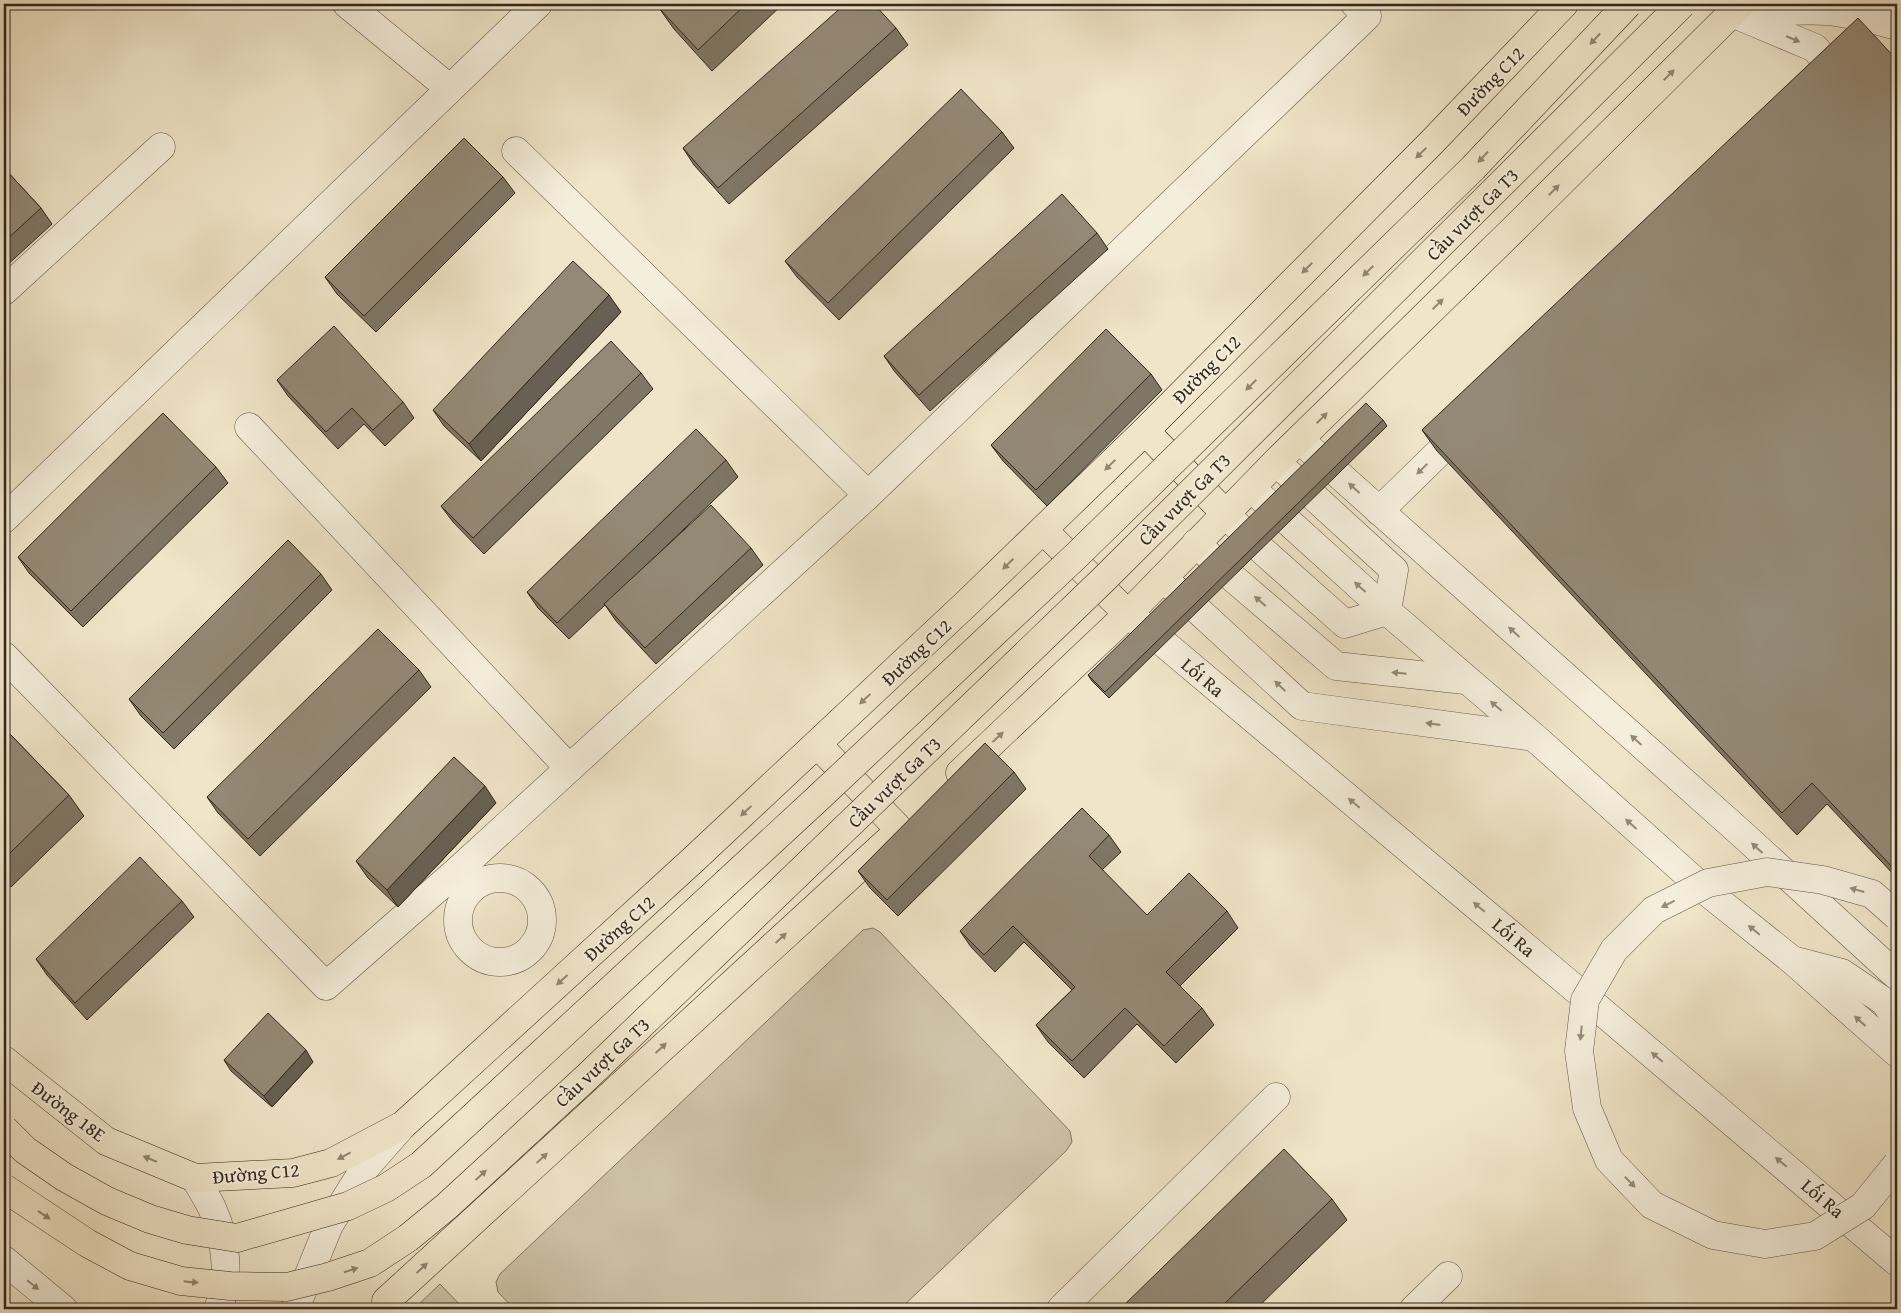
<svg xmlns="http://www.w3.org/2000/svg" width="1901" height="1313" font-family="'Gentium Book Plus',serif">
<rect width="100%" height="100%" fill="#f0e5c8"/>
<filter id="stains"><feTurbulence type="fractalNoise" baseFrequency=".004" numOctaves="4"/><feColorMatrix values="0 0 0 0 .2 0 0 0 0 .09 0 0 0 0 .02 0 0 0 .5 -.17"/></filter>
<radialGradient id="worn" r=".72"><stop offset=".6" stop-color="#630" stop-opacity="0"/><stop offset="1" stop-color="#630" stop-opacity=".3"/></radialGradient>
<g fill="#d0c5ab" stroke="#807664">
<path d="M873 928 880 932 1070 1131 1072 1142 1066 1151 900 1309H514L498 1292 496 1282 500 1274 863 930Z"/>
<path d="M440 1284 464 1309H414Z"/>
</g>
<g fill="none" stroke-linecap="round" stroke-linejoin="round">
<g stroke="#615647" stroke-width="29">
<g id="minor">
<path d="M347 4 449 88"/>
<path d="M1732 13 1815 48 1825 60 1820 85 1817 89"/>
<path d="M1738 13C1768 12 1798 9 1828 11 1851 13 1876 20 1897 26"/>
<path d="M516 151 868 495"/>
<path d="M4 291 161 147"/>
<path d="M249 427 569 768"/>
<path d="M1300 440 1742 834 1897 976"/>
<path d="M1251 488 1387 611 1534 737 1706 891 1792 960 1897 1053"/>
<path d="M1379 511 1465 427"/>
<path d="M1225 513 1254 543 1345 624 1387 611 1394 570 1276 462"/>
<path d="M4 519 538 4"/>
<path d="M1196 543 1226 572 1336 666 1465 680"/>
<path d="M1163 578 1302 706 1534 737"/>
<path d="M1136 620 1579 992 1897 1262"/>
<path d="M4 656 326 986 456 872 868 495 1367 16 1355 4"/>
<circle cx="500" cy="920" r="42"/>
<path d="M1796 961 1842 973 1885 1002 1897 1021"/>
<path d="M195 1178C201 1188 207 1198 212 1208 226 1239 231 1278 218 1309"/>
<path d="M4 1260 63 1309"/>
<path d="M295 1309 329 1225 365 1168 402 1126"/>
<path d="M1061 1309 1276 1097"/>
<path d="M1414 1309 1448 1276"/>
</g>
</g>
<g stroke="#31261c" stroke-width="29">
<g id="major">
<path d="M1145 431 1225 513"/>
<path d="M1043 530 1128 614"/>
<path d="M960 773 1128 614 1276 462 1520 223 1741 4"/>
<path d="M4 1060 106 1141 195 1178 293 1173 331 1163 403 1125 693 860 966 604 1145 431 1432 142 1564 4"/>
<path d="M386 1301 900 830 817 744"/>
</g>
</g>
<use href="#minor" stroke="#f5eedb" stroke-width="28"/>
<use href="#major" stroke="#f0e5c8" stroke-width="28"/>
<g stroke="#615647" stroke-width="29" stroke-linecap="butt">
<path id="minor-bridge" d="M1897 916 1872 894 1823 880 1767 872 1708 883 1654 910 1614 950 1585 1000 1579 1051 1587 1108 1609 1160 1652 1205 1713 1235 1765 1244 1815 1236 1863 1206 1897 1164"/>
</g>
<g stroke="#31261c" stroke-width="29" stroke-linecap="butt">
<g id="major-bridge">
<path d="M4 1129 25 1150 64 1177 107 1201 150 1219 187 1230 237 1238 348 1206 386 1188 421 1165 816 800 1077 555 1473 168 1628 4"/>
<path d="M4 1188 87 1243 130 1266 181 1281 230 1286 287 1287 328 1277 370 1263 408 1238 447 1206 587 1077 1104 579 1682 4"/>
</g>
</g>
<use href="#minor-bridge" stroke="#f5eedb" stroke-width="28"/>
<use href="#major-bridge" stroke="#f0e5c8" stroke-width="28"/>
</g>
<g fill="#7f7665" stroke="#31261c">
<path d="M664 4H783L712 71 674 29 659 8Z"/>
<path d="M896 28 908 45 729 204 694 165 683 148Z"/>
<path d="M1897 60V878L1827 804 1797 835 1437 451 1422 430Z"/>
<path d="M1002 132 1014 148 839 320 797 277 785 261Z"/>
<path d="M4 168 41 208 52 224 4 268Z"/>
<path d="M503 177 515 193 376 332 337 294 325 277Z"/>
<path d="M1097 233 1108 249 930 411 895 372 884 356Z"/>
<path d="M621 312 481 461 444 426 433 410Z"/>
<path d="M641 373 653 389 484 554 453 522 441 506Z"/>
<path d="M1151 374 1162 390 1047 506 1003 461 991 445Z"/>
<path d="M277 380 403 402 414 418 385 446 364 424 338 449 288 396Z"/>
<path d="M1383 420 1387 426 1109 698 1092 681 1088 675Z"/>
<path d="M726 460 738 477 631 580 751 548 763 565 656 664 616 621 605 605 569 639 538 608 527 592Z"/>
<path d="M216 467 228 483 83 627 29 573 18 557Z"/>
<path d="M321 574 332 590 174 749 141 716 129 699Z"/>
<path d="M419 670 431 687 260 856 218 813 207 797Z"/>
<path d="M4 728 69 795 84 816 11 887 4 880Z"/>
<path d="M1014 772 1026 789 898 916 870 888 858 871Z"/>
<path d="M496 803 398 907 368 878 356 861Z"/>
<path d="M1109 835 1121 852 1102 870 1147 915 1227 911 1238 928 1180 986 1202 1008 1214 1025 1176 1063 1137 1024 1084 1078 1048 1042 1036 1025 1072 990 1024 942 995 972 971 947 960 931Z"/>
<path d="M182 901 194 917 87 1020 47 975 36 959Z"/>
<path d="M224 1060 313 1062 272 1107 231 1071Z"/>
<path d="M1332 1199 1347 1220 1256 1309H1120Z"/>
</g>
<g fill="#686052" stroke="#31261c">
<path d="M609 295 621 312 481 461 469 444Z"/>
<path d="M485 786 496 803 398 907 387 890Z"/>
<path d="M306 1050 313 1062 272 1107 264 1096Z"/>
</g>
<g fill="#948975" stroke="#31261c">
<path d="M664 4H746L698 50 659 8Z"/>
<path d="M845 4H874L896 28 718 188 683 148Z"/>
<path d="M1858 18 1897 60V872L1812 783 1782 813 1422 430Z"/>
<path d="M961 89 1002 132 828 303 785 261Z"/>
<path d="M464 138 503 177 364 316 325 277Z"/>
<path d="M4 168 41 208 4 242Z"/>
<path d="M1062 194 1097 233 919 395 884 356Z"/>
<path d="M573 261 609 295 469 444 433 410Z"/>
<path d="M334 326 403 402 373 430 352 408 326 432 277 380Z"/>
<path d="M1106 329 1151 374 1036 490 991 445Z"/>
<path d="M611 341 641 373 473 538 441 506Z"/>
<path d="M1366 403 1383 420 1105 692 1088 675Z"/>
<path d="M163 413 216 467 71 611 18 557Z"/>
<path d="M696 429 726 460 557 623 527 592Z"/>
<path d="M711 505 751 548 645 648 604 604Z"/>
<path d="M288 540 321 574 163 733 129 699Z"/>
<path d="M378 629 419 670 248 839 207 797Z"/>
<path d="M4 728 69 795 4 859Z"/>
<path d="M985 743 1014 772 887 900 858 871Z"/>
<path d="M454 757 485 786 387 890 356 861Z"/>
<path d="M1082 808 1109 835 1089 856 1147 915 1189 873 1227 911 1166 972 1202 1008 1164 1046 1125 1008 1072 1061 1036 1025 1075 987 1013 926 984 955 960 931Z"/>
<path d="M140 857 182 901 75 1003 36 959Z"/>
<path d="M268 1013 306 1050 264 1096 224 1060Z"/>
<path d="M1284 1149 1332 1199 1219 1309H1120Z"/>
</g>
<defs><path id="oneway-solid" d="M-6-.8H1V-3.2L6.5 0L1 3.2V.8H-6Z" transform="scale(1.25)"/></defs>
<g fill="#908672">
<use href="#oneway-solid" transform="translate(1595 39) rotate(133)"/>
<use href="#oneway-solid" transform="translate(1669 75) rotate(-45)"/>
<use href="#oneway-solid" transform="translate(1421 153) rotate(135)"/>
<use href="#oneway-solid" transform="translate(1483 157) rotate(133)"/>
<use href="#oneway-solid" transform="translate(1554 190) rotate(-45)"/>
<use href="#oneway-solid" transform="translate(1307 268) rotate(135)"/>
<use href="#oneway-solid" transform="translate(1368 271) rotate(136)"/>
<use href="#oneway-solid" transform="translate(1438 304) rotate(-44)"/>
<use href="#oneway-solid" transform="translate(1251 385) rotate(136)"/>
<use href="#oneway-solid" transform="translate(1322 418) rotate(-44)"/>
<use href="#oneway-solid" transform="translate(1110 465) rotate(136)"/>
<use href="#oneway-solid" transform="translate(1008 564) rotate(136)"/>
<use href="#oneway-solid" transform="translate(865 699) rotate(137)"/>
<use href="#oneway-solid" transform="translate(998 737) rotate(-43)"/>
<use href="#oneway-solid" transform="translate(746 811) rotate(137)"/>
<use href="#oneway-solid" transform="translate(781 938) rotate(-43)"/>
<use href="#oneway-solid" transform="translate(562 980) rotate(138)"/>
<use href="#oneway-solid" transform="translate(661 1048) rotate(-43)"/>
<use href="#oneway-solid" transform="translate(344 1156) rotate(152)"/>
<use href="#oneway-solid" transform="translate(542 1158) rotate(-43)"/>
<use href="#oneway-solid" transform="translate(150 1159) rotate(-157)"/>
<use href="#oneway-solid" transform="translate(481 1175) rotate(-43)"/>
<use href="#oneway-solid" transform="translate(44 1215) rotate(34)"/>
<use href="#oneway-solid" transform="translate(422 1268) rotate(-43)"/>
<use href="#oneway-solid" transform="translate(351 1270) rotate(-18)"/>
<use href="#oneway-solid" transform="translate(191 1282) rotate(6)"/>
</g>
<g fill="#938a7c">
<use href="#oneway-solid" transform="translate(1793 39) rotate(23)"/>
<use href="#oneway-solid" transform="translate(1422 469) rotate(136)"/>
<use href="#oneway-solid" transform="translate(1354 488) rotate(-138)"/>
<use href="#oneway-solid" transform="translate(1360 587) rotate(-138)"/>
<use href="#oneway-solid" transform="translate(1260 601) rotate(-139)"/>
<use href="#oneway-solid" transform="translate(1514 632) rotate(-138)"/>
<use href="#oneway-solid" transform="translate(1399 673) rotate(-174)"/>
<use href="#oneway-solid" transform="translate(1280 686) rotate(-137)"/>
<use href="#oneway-solid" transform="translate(1496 706) rotate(-140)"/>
<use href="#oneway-solid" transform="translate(1433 724) rotate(-172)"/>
<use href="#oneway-solid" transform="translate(1636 740) rotate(-138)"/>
<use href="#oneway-solid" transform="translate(1354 803) rotate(-140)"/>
<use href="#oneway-solid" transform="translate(1631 824) rotate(-138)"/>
<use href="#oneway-solid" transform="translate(1757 848) rotate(-138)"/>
<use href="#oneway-solid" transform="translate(1857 890) rotate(-164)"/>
<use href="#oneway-solid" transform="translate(1668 904) rotate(153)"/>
<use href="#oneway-solid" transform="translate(1479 907) rotate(-140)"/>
<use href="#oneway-solid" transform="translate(1754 930) rotate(-141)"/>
<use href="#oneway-solid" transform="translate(1860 1021) rotate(-138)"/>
<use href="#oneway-solid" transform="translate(1581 1033) rotate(96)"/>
<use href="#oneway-solid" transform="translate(1657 1057) rotate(-140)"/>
<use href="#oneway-solid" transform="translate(1781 1162) rotate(-140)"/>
<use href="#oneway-solid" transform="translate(1630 1182) rotate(46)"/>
<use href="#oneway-solid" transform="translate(33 1285) rotate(39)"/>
</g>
<g text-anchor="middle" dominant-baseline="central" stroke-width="4" stroke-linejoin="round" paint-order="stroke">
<g font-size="19" fill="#31261c" stroke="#f5eedb">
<text transform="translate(1490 81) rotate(-46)">Đường C12</text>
<text transform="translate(1472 214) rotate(-45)">Cầu vượt Ga T3</text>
<text transform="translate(1206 369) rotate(-45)">Đường C12</text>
<text transform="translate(1184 499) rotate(-45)">Cầu vượt Ga T3</text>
<text transform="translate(916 652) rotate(-43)">Đường C12</text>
<text transform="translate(1203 677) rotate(40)">Lối Ra</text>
<text transform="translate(894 782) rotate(-44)">Cầu vượt Ga T3</text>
<text transform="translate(619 928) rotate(-42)">Đường C12</text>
<text transform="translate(1514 937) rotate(40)">Lối Ra</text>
<text transform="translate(602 1062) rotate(-43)">Cầu vượt Ga T3</text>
<text transform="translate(69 1111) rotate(37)">Đường 18E</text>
<text transform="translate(256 1173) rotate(-5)">Đường C12</text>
<text transform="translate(1823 1198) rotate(40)">Lối Ra</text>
</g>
</g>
<rect width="1901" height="1313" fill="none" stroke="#f0e5c8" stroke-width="20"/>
<rect x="5" y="5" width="1891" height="1303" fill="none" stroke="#31261c" stroke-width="2.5"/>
<rect x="10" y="10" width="1881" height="1293" fill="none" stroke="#31261c"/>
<rect width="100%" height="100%" filter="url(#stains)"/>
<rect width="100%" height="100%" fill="url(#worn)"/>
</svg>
